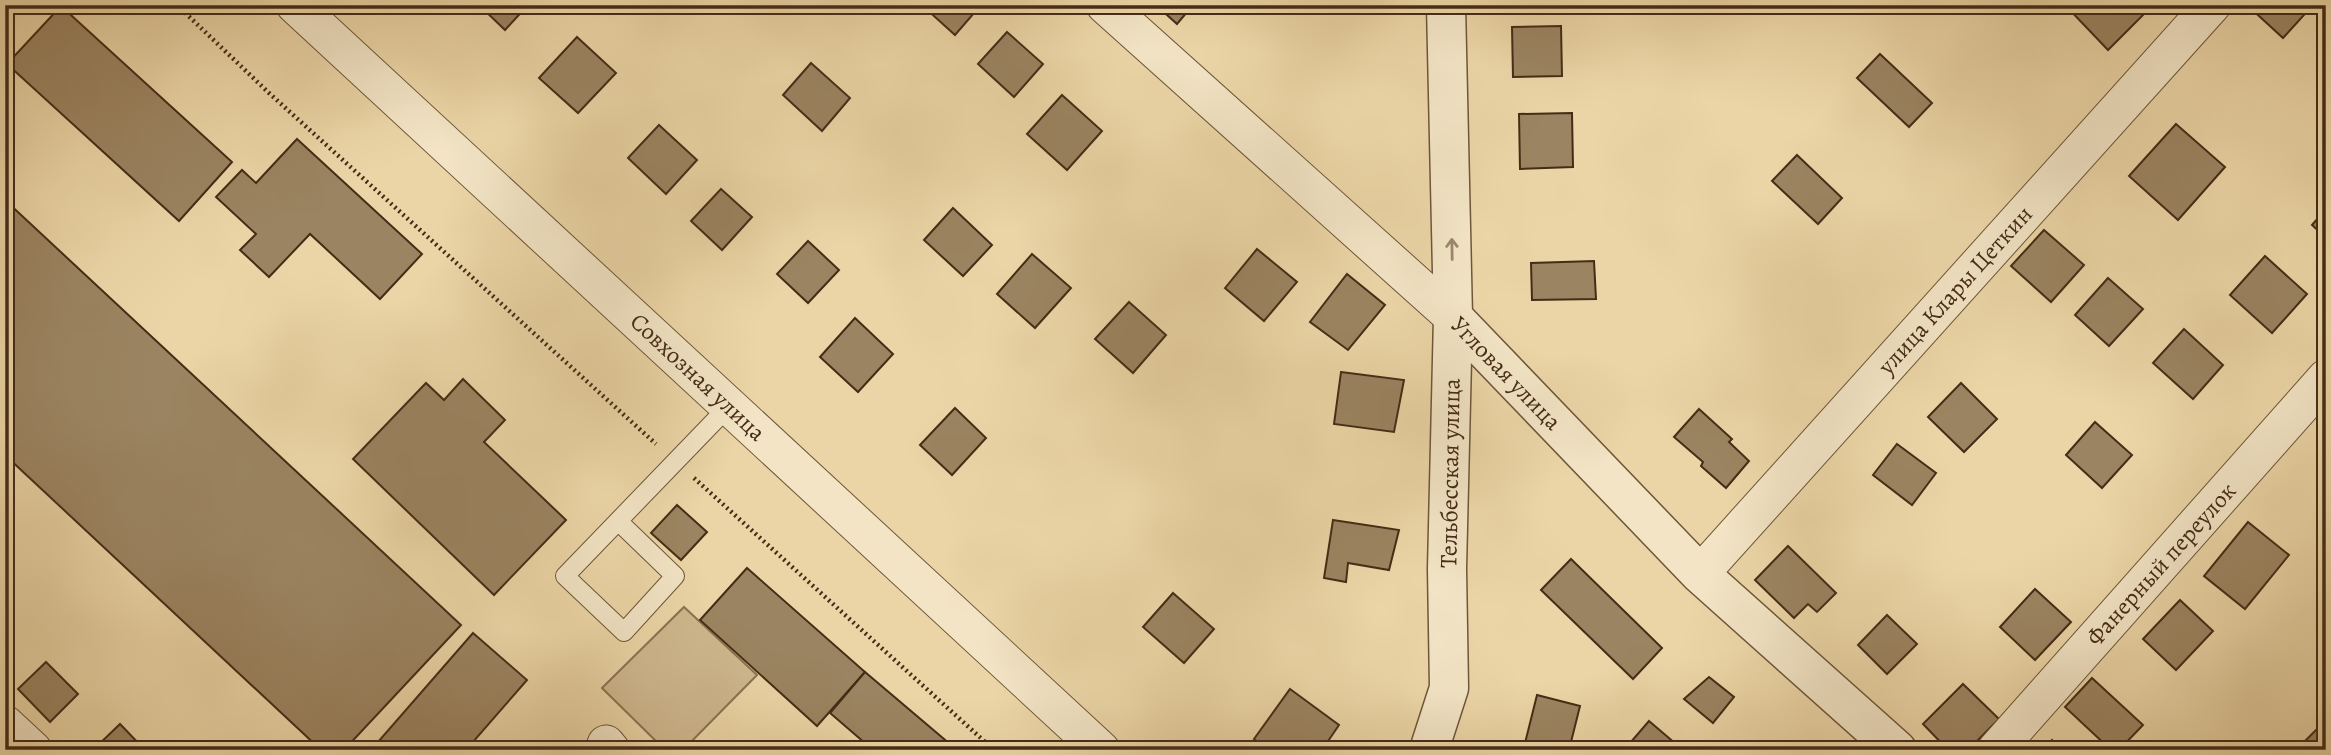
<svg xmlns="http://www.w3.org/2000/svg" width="2331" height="755" font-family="Alegreya,serif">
<rect width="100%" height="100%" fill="#ebd5a6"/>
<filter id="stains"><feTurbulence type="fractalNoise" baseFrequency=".00286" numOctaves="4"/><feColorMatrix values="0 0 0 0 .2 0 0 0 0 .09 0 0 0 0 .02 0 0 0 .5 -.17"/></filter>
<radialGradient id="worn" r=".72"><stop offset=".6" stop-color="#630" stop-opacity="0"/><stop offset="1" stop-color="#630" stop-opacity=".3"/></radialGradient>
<path fill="#cfb88e" stroke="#8a7252" stroke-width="2" d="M684 607 757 675 683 750H665L602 688Z"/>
<g fill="#9b8461" stroke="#452c16" stroke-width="2">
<path d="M479 5H528L505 30Z"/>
<path d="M926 5H981L955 35 924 7Z"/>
<path d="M1156 5H1193L1177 24Z"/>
<path d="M2065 5H2153L2108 50Z"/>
<path d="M2247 5H2313L2283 38Z"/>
<path d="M61 6 232 162 179 221 7 64Z"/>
<path d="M1561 26 1562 76 1513 77 1512 27Z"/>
<path d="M1007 32 1043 64 1014 97 978 64Z"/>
<path d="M577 37 616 73 578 113 539 78Z"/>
<path d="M1880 54 1932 103 1909 127 1857 78Z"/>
<path d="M811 63 850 98 822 131 783 95Z"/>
<path d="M1062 95 1102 131 1067 170 1027 134Z"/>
<path d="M1572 113 1573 167 1520 169 1519 114Z"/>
<path d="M2176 124 2225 167 2178 220 2129 176Z"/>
<path d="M659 125 697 160 666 194 628 158Z"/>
<path d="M297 139 422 254 380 299 310 234 269 277 240 250 256 234 216 197 242 170 256 183Z"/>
<path d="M1797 155 1842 198 1818 224 1772 181Z"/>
<path d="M721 189 752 217 722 250 691 221Z"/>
<path d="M5 200 461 625 344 750H321L5 455Z"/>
<path d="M953 208 992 245 963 276 924 240Z"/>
<path d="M2326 209V238L2312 225Z"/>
<path d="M2044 230 2084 265 2051 302 2011 266Z"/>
<path d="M808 241 839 270 808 303 777 274Z"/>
<path d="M1257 249 1297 282 1264 321 1225 288Z"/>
<path d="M1032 254 1071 288 1035 328 997 294Z"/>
<path d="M2265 256 2307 294 2272 333 2230 295Z"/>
<path d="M1594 261 1596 299 1532 300 1531 263Z"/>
<path d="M1347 274 1385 305 1348 350 1310 322Z"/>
<path d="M2108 278 2143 309 2109 346 2075 315Z"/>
<path d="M1129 302 1166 335 1133 373 1095 339Z"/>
<path d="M855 318 893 354 858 392 820 357Z"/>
<path d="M2184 329 2223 365 2193 399 2153 363Z"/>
<path d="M1341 372 1404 380 1394 432 1334 424Z"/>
<path d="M463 379 505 420 484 442 566 520 494 595 353 459 426 383 444 400Z"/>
<path d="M1961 383 1997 419 1964 452 1928 417Z"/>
<path d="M955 408 986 438 952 475 920 445Z"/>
<path d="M1699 409 1732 439 1729 442 1749 461 1726 488 1701 466 1703 462 1674 437Z"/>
<path d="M2095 422 2132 455 2102 488 2066 455Z"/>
<path d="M1897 444 1936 473 1912 505 1873 475Z"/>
<path d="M677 505 707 532 681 560 651 533Z"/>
<path d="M1333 520 1399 530 1389 570 1348 563 1346 582 1324 578Z"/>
<path d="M2248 522 2289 555 2245 609 2204 576Z"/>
<path d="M1788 546 1836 593 1817 612 1808 604 1794 618 1755 580Z"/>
<path d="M1571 559 1662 648 1633 679 1541 590Z"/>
<path d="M747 568 865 672 817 726 700 620Z"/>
<path d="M2035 589 2071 622 2035 660 2000 627Z"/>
<path d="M1173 593 1214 629 1184 663 1143 627Z"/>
<path d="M2180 600 2213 631 2176 670 2143 639Z"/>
<path d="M1887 615 1917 644 1887 674 1858 645Z"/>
<path d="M473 633 527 680 466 750H371Z"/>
<path d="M46 662 78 694 50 722 18 689Z"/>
<path d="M865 672 957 750H873L830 713Z"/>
<path d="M1709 677 1734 697 1713 723 1684 699Z"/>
<path d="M2092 678 2143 725 2119 750H2111L2065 707Z"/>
<path d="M1963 684 1999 719 1968 750H1948L1923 724Z"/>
<path d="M1290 689 1339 725 1322 750H1269L1254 739Z"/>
<path d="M1537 695 1580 706 1569 750H1537L1524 747Z"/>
<path d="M2326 720V750H2296Z"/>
<path d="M1649 721 1683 750H1624Z"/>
<path d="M120 724 145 750H93Z"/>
<path d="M2052 740 2063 750H2043Z"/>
</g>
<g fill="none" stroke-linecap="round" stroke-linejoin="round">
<g stroke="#6e563a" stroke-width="20">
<path id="service" d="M618 521 675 576 624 632 565 576 729 406"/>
</g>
<g stroke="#6e563a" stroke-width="39">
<g id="minor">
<path d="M295 5 1101 750"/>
<path d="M1105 5 1453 317"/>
<path d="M1700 574 2212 5"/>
<path d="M5 724 33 750"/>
<path d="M606 744 611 750"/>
<path d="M1996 750 2326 378"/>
</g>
</g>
<g stroke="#6e563a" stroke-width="41">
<g id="tertiary">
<path d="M1453 317 1700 574 1897 750"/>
<path d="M1429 750 1449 688 1447 569 1453 317 1446 5"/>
</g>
</g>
<g stroke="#452c16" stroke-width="4.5" stroke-dasharray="2 3.5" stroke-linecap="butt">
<path d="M177 5 269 93 656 444"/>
<path d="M694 478 994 750"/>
</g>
<use href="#service" stroke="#f2e4c5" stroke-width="18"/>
<use href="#minor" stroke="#f2e4c5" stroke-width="37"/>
<use href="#tertiary" stroke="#f2e4c5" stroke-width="38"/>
</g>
<defs><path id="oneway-shaft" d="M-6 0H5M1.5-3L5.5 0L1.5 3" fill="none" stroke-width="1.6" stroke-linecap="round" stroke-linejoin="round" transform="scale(1.75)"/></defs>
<use stroke="#9c886e" href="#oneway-shaft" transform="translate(1452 249) rotate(-91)"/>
<g text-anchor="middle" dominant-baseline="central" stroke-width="5" stroke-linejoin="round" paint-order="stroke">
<g font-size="24" fill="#452c16" stroke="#f2e4c5">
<text transform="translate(1955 290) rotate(-48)">улица Клары Цеткин</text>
<text transform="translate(1506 373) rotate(46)">Угловая улица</text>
<text transform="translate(698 377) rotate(43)">Совхозная улица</text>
<text transform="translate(1450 473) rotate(-89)">Тельбесская улица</text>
<text transform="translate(2161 564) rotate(-48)">Фанерный переулок</text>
</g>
</g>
<rect width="2331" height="755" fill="none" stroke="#ebd5a6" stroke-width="28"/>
<rect x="7" y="7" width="2317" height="741" fill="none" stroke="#452c16" stroke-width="3.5"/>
<rect x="14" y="14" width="2303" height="727" fill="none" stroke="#452c16" stroke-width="2"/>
<rect width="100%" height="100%" filter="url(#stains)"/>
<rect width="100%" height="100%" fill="url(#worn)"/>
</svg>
